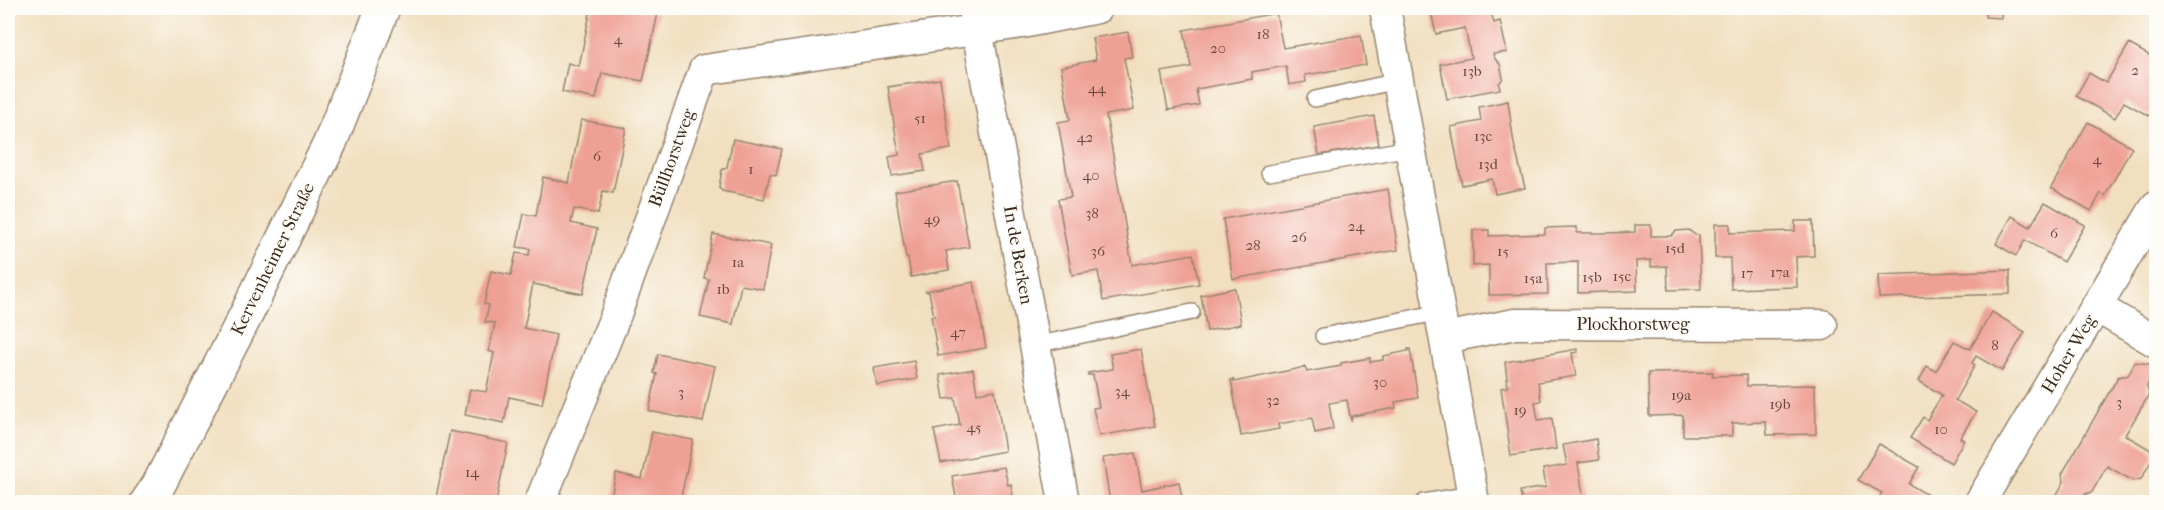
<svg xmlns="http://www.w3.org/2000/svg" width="2164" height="510" font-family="'IM FELL French Canon',serif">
<rect width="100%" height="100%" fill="#fdfcf7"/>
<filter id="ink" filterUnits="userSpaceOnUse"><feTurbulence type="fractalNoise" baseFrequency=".0167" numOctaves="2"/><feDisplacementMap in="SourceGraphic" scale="12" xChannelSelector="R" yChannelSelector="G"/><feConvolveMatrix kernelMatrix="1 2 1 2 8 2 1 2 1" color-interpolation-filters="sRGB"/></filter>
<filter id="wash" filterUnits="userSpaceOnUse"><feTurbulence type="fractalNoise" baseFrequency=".008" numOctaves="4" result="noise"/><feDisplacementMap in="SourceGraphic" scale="24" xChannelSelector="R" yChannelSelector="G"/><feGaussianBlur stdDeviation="1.35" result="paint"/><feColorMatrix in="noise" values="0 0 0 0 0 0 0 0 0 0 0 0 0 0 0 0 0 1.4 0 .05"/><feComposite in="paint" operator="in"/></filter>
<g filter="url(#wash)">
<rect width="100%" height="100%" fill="#f1dfc0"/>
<g id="blocks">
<g fill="#efa095">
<path d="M591 8H632L658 13 643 81 602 73 596 99 562 92 568 63 579 66Z"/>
<path d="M1430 8H1490L1494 23 1500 21 1507 52 1493 54 1495 59 1500 64 1503 78 1499 84 1500 89 1447 99 1440 64 1471 58 1465 28 1436 34Z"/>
<path d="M1986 8H2002L2001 18 1985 17Z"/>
<path d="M1276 13 1283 48 1361 35 1366 65 1305 75 1306 82 1289 85 1286 66 1252 72V79L1196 89 1199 105 1168 110 1161 72 1191 67 1184 30Z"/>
<path d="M1128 32 1132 57 1124 58 1134 110 1106 115 1132 265 1193 254 1199 284 1103 301 1098 271 1072 275 1065 238 1058 199 1071 197 1058 122 1070 120 1061 67 1096 60 1092 38Z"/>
<path d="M2129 44 2152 57 2155 52 2156 53V103L2149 116 2124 102 2115 118 2076 96 2089 73 2106 83Z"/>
<path d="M940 79 951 149 922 154 925 171 892 176 889 157 899 155 888 87Z"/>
<path d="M1508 101 1514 144 1525 188 1495 194 1492 179 1462 185 1451 127 1481 121 1479 107Z"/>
<path d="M1374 116 1379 145 1319 155 1314 127Z"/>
<path d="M581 120 626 128 613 193 603 191 598 214 574 209 571 223 597 229 583 294 533 284 524 328 556 335 542 404 509 397 504 423 465 415 470 389 486 392 494 353 489 351 495 323 485 322 489 305 484 304 491 271 511 275 516 253 529 255 530 249 517 247 524 214 536 216 543 177 569 183Z"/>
<path d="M2088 122 2132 147 2105 196 2101 193 2091 211 2051 188Z"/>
<path d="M733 139 782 149 776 175 770 174 764 199 722 191 719 187 722 170 727 167Z"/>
<path d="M957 181 969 247 946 251 949 270 911 277 908 258H906L895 191Z"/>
<path d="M1388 189 1398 250 1233 279 1223 219Z"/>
<path d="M2045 202 2085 225 2063 262 2025 240 2016 256 1996 244 2012 216 2030 227Z"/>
<path d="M1795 221H1813L1814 256 1796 257 1797 287 1731 289 1730 258H1715V224H1730V233L1763 232 1795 231Z"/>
<path d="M1635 225H1651V236H1671L1676 231 1689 230 1695 235H1699L1701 289 1668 290 1667 266 1651 267V260L1636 261 1637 291 1578 293V262L1547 263 1548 294 1489 295V265L1473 266V230H1489V236L1545 234V228L1577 227V233H1606L1635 232Z"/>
<path d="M713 234 771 245 763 289 741 285 733 324 700 317 709 279 704 278Z"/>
<path d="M2010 270V294L1879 298 1878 275Z"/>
<path d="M974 282 986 348 938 356 931 316H934L929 292 925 291Z"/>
<path d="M1235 288 1241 324 1207 331 1201 295Z"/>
<path d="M1992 312 2025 332 2002 371 1976 356 1972 363 1975 365 1955 400 1976 412 1960 438 1964 440 1951 463 1910 438 1923 417 1927 420 1942 395 1919 381 1927 366 1936 371 1954 341 1970 349Z"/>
<path d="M1141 349 1155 426 1099 436 1093 408 1099 407 1093 375H1088V373L1113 369 1110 354Z"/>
<path d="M1408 349H1410L1418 398 1395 402 1396 408 1352 416 1351 421 1347 400 1329 403 1333 429 1315 433 1312 418 1278 424 1279 429 1241 436 1231 380 1233 379 1234 382 1305 367 1307 372 1341 366V363L1370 358V362L1383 360V356L1408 351Z"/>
<path d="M1577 349 1578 352 1572 353 1576 376 1538 382 1541 401 1535 402 1538 420 1552 418 1556 449 1511 456 1501 388 1508 387 1505 362Z"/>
<path d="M658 354 715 366 703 422 649 411 657 374 654 373Z"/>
<path d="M914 361 917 379 877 386 874 368Z"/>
<path d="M2135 362 2156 365V380L2151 379 2147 386 2149 395 2125 435 2151 450 2153 458 2141 479 2133 481 2107 466 2092 492 2085 494 2090 498 2087 502H2068L2056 496 2064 482 2062 474 2118 377 2128 375Z"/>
<path d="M973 369 977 393 995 390 1005 451 941 463 934 430 960 425 955 398 944 399 940 375Z"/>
<path d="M1713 372 1712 376 1746 375 1747 386 1815 385 1816 434 1767 435 1766 422 1732 423V436H1683V415L1649 416 1648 373Z"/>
<path d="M450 431 508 443 496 502H435Z"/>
<path d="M652 432 693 440 680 502H610L616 473 642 479Z"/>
<path d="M1596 439 1599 460 1578 463 1584 502H1522L1520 491 1546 487 1543 469 1567 465 1563 445Z"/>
<path d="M1879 444 1919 467 1909 484 1931 497 1927 502H1876L1882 493 1858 480Z"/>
<path d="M1135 453 1142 490 1179 482 1183 502H1110L1103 458Z"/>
<path d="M1004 467 1008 485 1011 484 1014 502H957L952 476Z"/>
</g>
</g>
</g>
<g filter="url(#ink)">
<use href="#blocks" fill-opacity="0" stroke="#96846f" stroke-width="1.5"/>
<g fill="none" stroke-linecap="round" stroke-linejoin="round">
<g stroke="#96846f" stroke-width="18">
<g id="lane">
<path d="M1315 99 1398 81"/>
<path d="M1269 173 1410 148"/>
<path d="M1323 336 1441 312"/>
<path d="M1035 345 1192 312"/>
<path d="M1424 502 1472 494"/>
</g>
</g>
<g stroke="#96846f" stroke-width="33">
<g id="street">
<path d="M973 8 1064 502"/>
<path d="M1385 8 1474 502"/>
<path d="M2097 307 2156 342"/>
<path d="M1445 338 1515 324 1822 325"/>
<path d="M540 502 615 317 704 70 1022 23 1097 8"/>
<path d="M1980 502 2156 206"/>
</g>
</g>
<g stroke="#96846f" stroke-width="36">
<path id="secondary" d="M147 502 158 486 247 313 330 143 383 8"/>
</g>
<use href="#lane" stroke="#fff" stroke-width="15"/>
<use href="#street" stroke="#fff" stroke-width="30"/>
<use href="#secondary" stroke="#fff" stroke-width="33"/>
</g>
</g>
<g text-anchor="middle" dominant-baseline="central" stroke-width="5" stroke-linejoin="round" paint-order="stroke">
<g font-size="15" fill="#68483c">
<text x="1263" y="34">18</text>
<text x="618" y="39">4</text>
<text x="1218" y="48">20</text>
<text x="2135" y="70">2</text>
<text x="1472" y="71">13b</text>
<text x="1097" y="88">44</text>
<text x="920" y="118">51</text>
<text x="1483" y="136">13c</text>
<text x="1085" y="137">42</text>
<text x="597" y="156">6</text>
<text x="2097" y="159">4</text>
<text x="1488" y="164">13d</text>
<text x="751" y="169">1</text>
<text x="1091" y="175">40</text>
<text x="1092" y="213">38</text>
<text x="932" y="219">49</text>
<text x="1356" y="226">24</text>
<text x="2054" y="233">6</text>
<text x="1299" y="237">26</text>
<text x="1253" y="245">28</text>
<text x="1675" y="248">15d</text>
<text x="1098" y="251">36</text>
<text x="1503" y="251">15</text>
<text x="738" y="262">1a</text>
<text x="1780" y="272">17a</text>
<text x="1747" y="273">17</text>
<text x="1622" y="276">15c</text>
<text x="1592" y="277">15b</text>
<text x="1533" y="278">15a</text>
<text x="723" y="289">1b</text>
<text x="958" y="332">47</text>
<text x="1995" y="345">8</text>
<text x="1380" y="382">30</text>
<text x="1122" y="391">34</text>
<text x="681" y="392">3</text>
<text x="1681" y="395">19a</text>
<text x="1273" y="400">32</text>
<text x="2119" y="402">3</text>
<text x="1780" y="404">19b</text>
<text x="1520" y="410">19</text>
<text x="974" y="427">45</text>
<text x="1941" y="429">10</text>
<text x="472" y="472">14</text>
</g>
<g font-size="18" fill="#3b2a1e" stroke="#fdfcf7">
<text transform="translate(672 158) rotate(-70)">Büllhorstweg</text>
<text transform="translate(1018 255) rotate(80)">In de Berken</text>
<text transform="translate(273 259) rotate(-64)">Kervenheimer Straße</text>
<text x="1633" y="324">Plockhorstweg</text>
<text transform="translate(2069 354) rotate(-59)">Hoher Weg</text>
</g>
</g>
<rect width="2164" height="510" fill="none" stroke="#fdfcf7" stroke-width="30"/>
</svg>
